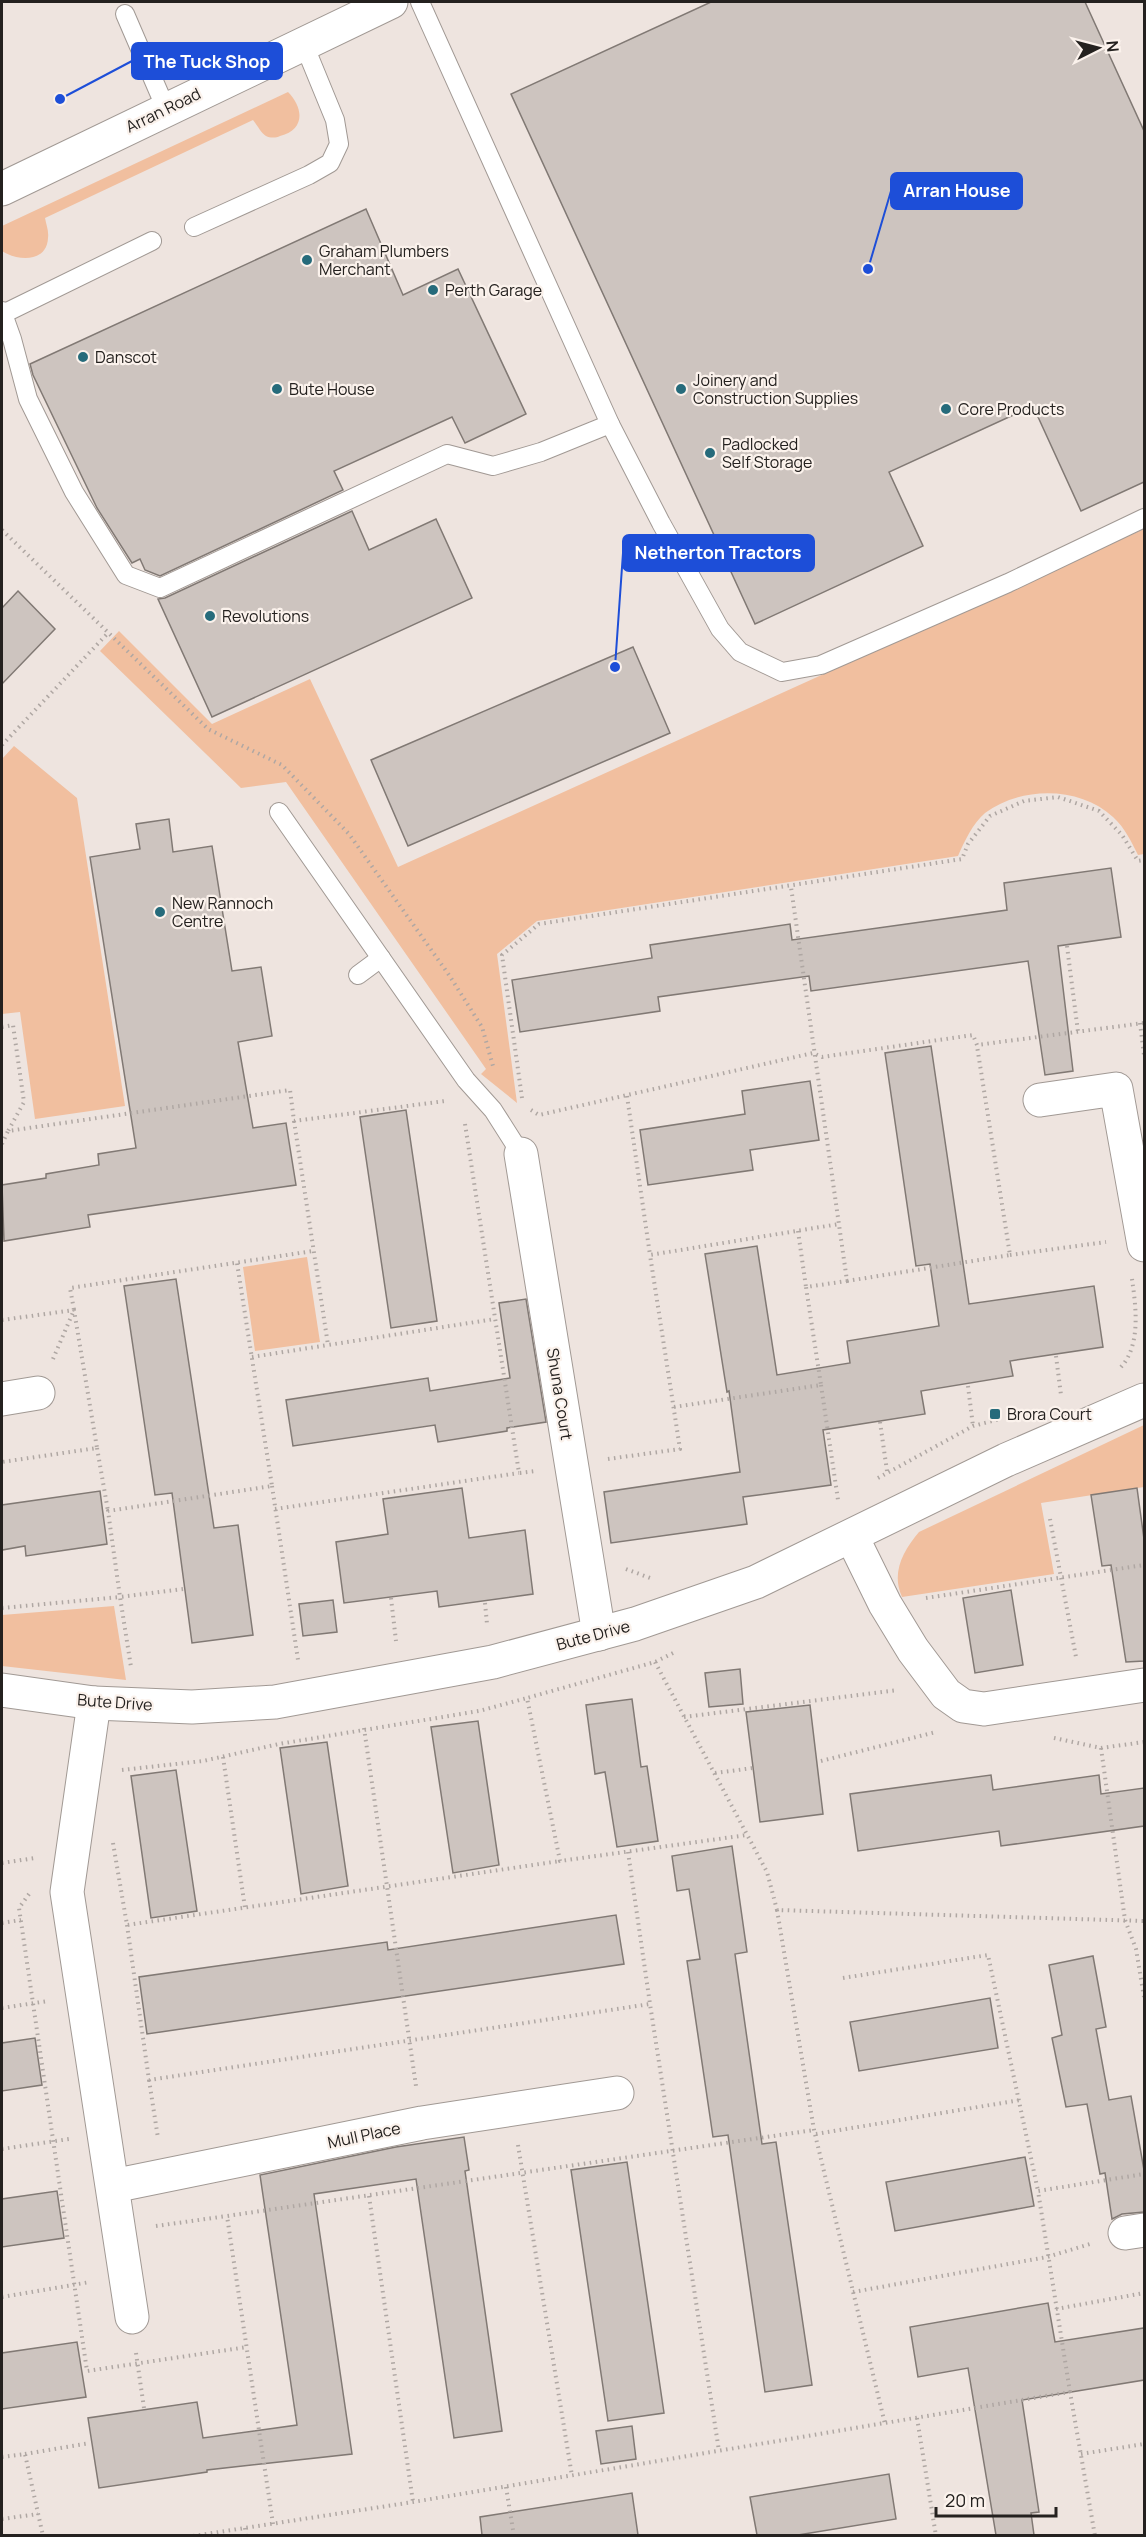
<svg xmlns="http://www.w3.org/2000/svg" width="1146" height="2537" font-family="Manrope,sans-serif">
<rect width="100%" height="100%" fill="#eee4df"/>
<g fill="#f1bf9f">
<path d="M288 92C304 108 305 130 280 136 276 138 270 138 266 136 261 133 257 125 253 120L45 218C46 224 49 231 48 238 47 263 17 261 2 251V226Z"/>
<path d="M1144 529V854L1138 855C1131 841 1125 828 1113 817 1080 786 1021 786 985 813 973 823 964 842 958 856L537 921 497 954 517 1103 481 1074 486 1069 286 782 241 788 100 651 119 631 212 724 310 679 398 867Z"/>
<path d="M14 746 77 798 125 1106 35 1119 20 1012 2 1014V759Z"/>
<path d="M307 1257 320 1342 255 1351 243 1267Z"/>
<path d="M1144 1425V1487L1041 1503 1054 1574 902 1597C891 1573 903 1551 919 1532Z"/>
<path d="M114 1606 126 1680 2 1666V1615Z"/>
</g>
<g fill="#cdc4bf" stroke="#817974" stroke-width="1.5">
<path d="M711 2H1085L1144 131V482L1081 511 1033 406 889 472 923 546 755 624 511 94Z"/>
<path d="M366 209 403 295 458 269 526 414 465 443 452 417 334 471 343 490 160 576 145 570 140 559 132 563 97 508 33 375 30 364Z"/>
<path d="M352 511 369 550 436 519 472 598 212 717 158 599 165 598Z"/>
<path d="M18 591 55 629 2 684V608Z"/>
<path d="M633 647 670 733 408 846 371 760Z"/>
<path d="M169 819 173 852 212 846 232 971 261 967 272 1036 238 1042 253 1128 286 1123 296 1185 88 1215 90 1227 4 1241 2 1185 46 1178V1174L99 1165 98 1154 136 1148 90 857 140 849 136 824Z"/>
<path d="M1111 868 1121 937 1058 946 1073 1071 1045 1075 1028 961 811 991 809 976 658 997 660 1011 520 1032 512 980 652 958 650 945 790 924 792 940 1007 910 1004 883Z"/>
<path d="M931 1046 969 1304 1094 1286 1103 1347 1010 1361 1013 1376 921 1391 925 1414 823 1430 831 1485 743 1497 747 1524 611 1543 604 1492 740 1472 729 1391 727 1392 705 1254 757 1246 777 1375 850 1363 847 1341 939 1326 930 1264 916 1266 885 1053Z"/>
<path d="M810 1081 819 1140 750 1150 753 1170 648 1185 640 1130 745 1114 742 1091Z"/>
<path d="M406 1110 437 1321 391 1328 360 1117Z"/>
<path d="M176 1279 214 1528 238 1525 253 1635 192 1643 172 1493 155 1495 124 1286Z"/>
<path d="M526 1299 546 1422 507 1428V1431L438 1442 435 1425 293 1446 286 1400 428 1378 430 1391 510 1378 499 1303Z"/>
<path d="M462 1488 469 1538 525 1530 533 1594 439 1607 437 1591 344 1603 336 1542 388 1534 383 1499Z"/>
<path d="M1137 1488 1144 1539V1661L1126 1662 1111 1565 1102 1566 1091 1495Z"/>
<path d="M100 1491 107 1544 26 1556 25 1546 2 1550V1505Z"/>
<path d="M1011 1590 1023 1665 975 1673 963 1598Z"/>
<path d="M333 1600 337 1632 303 1636 299 1604Z"/>
<path d="M740 1669 743 1704 709 1707 705 1673Z"/>
<path d="M632 1699 641 1767 647 1766 658 1841 617 1847 605 1772 595 1774 586 1705Z"/>
<path d="M810 1705 823 1814 760 1822 746 1712Z"/>
<path d="M478 1721 499 1865 453 1873 431 1727Z"/>
<path d="M327 1742 348 1886 301 1894 280 1748Z"/>
<path d="M176 1770 197 1911 151 1918 131 1776Z"/>
<path d="M991 1775 993 1790 1099 1775 1101 1794 1144 1788V1826L1001 1846 999 1831 858 1851 850 1794Z"/>
<path d="M732 1846 747 1952 735 1954 762 2144 776 2142 812 2385 765 2392 728 2135 713 2137 687 1961 700 1959 689 1889 677 1891 672 1856Z"/>
<path d="M616 1915 624 1964 147 2034 139 1977 387 1942 388 1950Z"/>
<path d="M1093 1956 1106 2027 1096 2029 1109 2100 1131 2096 1144 2170V2212L1122 2214 1112 2219 1105 2173 1100 2174 1087 2104 1066 2107 1052 2038 1062 2035 1049 1965Z"/>
<path d="M990 1998 998 2048 859 2071 850 2022Z"/>
<path d="M35 2038 42 2085 2 2091V2043Z"/>
<path d="M464 2137 469 2170 465 2171 502 2431 454 2438 416 2179 314 2194 352 2454 207 2470V2472L99 2488 88 2418 197 2402 203 2438 297 2425 260 2175 396 2147Z"/>
<path d="M1025 2157 1034 2206 895 2231 886 2182Z"/>
<path d="M627 2162 664 2413 608 2421 571 2170Z"/>
<path d="M57 2191 64 2238 2 2247V2199Z"/>
<path d="M1048 2303 1055 2342 1144 2328V2380L1022 2400 1039 2512 1031 2513 1034 2535H996L968 2368 918 2377 910 2327Z"/>
<path d="M77 2342 86 2397 2 2409V2353Z"/>
<path d="M632 2426 636 2459 601 2464 596 2431Z"/>
<path d="M889 2474 896 2519 798 2535H757L750 2497Z"/>
<path d="M632 2493 638 2535H482L480 2517Z"/>
</g>
<g fill="none" stroke-linecap="round" stroke-linejoin="round">
<g stroke="#a19994" stroke-width="20">
<g id="lane">
<path d="M420 2 610 424 661 523 720 629 740 652 782 672 821 665 1008 583 1144 518"/>
<path d="M125 14 166 109"/>
<path d="M194 227 309 175 330 163 339 144 335 120 303 42"/>
<path d="M2 311 12 339 28 399 74 492 126 575 160 588 447 454 493 466 541 452 610 424"/>
<path d="M3 314 152 241"/>
<path d="M279 812 466 1080 493 1110 521 1154"/>
<path d="M358 975 381 958"/>
</g>
</g>
<g stroke="#a19994" stroke-width="35">
<g id="street">
<path d="M2 189 391 2"/>
<path d="M1040 1100 1116 1089 1144 1245"/>
<path d="M521 1154 599 1634"/>
<path d="M2 1399 38 1393"/>
<path d="M852 1537 885 1604 913 1650 946 1694 963 1706 984 1709 1144 1685"/>
<path d="M94 1703 67 1892 132 2317"/>
<path d="M113 2186 422 2123 617 2093"/>
<path d="M1125 2233 1144 2230"/>
</g>
</g>
<g stroke="#a19994" stroke-width="35">
<path id="secondary" d="M2 1690 94 1703 192 1707 275 1702 493 1662 635 1624 756 1582 1006 1460 1144 1400"/>
</g>
<g stroke="#afa7a3" stroke-width="4" stroke-dasharray="1.5 4.5" stroke-linecap="butt">
<path d="M2 530 208 729 282 765 349 834 449 975 482 1027 493 1066"/>
<path d="M2 745 108 633"/>
<path d="M1067 946 1078 1032"/>
<path d="M1140 1023 1144 1055"/>
<path d="M2 1027 13 1025 24 1102 8 1131 290 1090 294 1121 445 1101"/>
<path d="M627 1096 650 1255 839 1224"/>
<path d="M522 1098 502 955 539 924 962 859 968 844 990 816 1024 801 1058 797 1099 811 1122 835 1138 861 1144 860"/>
<path d="M531 1110 539 1115 813 1053 822 1057 973 1035 977 1045 1144 1023"/>
<path d="M294 1121 328 1345 495 1319"/>
<path d="M465 1124 519 1473 536 1471"/>
<path d="M2 1144 8 1131"/>
<path d="M798 1231 806 1287"/>
<path d="M1010 1255 1106 1242"/>
<path d="M847 1281 1010 1255 977 1046"/>
<path d="M2 1320 74 1310 97 1448 2 1462"/>
<path d="M1056 1356 1061 1395"/>
<path d="M252 1357 328 1345"/>
<path d="M53 1359 74 1310 70 1288 313 1251"/>
<path d="M1121 1367C1141 1345 1136 1307 1132 1279"/>
<path d="M821 1385 838 1500"/>
<path d="M968 1386 973 1426"/>
<path d="M674 1407 821 1385 806 1287 847 1281 791 887"/>
<path d="M880 1422 887 1471"/>
<path d="M97 1448 108 1511"/>
<path d="M608 1459 680 1449 650 1255"/>
<path d="M878 1478 973 1426 1000 1419"/>
<path d="M272 1486 298 1660"/>
<path d="M275 1509 519 1473"/>
<path d="M1050 1519 1076 1657"/>
<path d="M626 1569 650 1578"/>
<path d="M183 1589 120 1597 108 1511 272 1486 237 1263"/>
<path d="M391 1598 396 1641"/>
<path d="M926 1598 1144 1565"/>
<path d="M485 1603 487 1624"/>
<path d="M2 1608 120 1597 131 1667"/>
<path d="M673 1653 655 1662 527 1698 560 1861 747 1835"/>
<path d="M655 1662 767 1872 777 1910 1144 1921"/>
<path d="M684 1717 898 1690"/>
<path d="M364 1728 416 2086"/>
<path d="M1054 1738 1101 1748 1144 1742"/>
<path d="M1101 1748 1125 1920 1136 1949 1144 1997"/>
<path d="M223 1757 245 1908"/>
<path d="M821 1761 936 1732"/>
<path d="M122 1770 203 1761 279 1744 479 1711 527 1698"/>
<path d="M715 1773 753 1768"/>
<path d="M113 1843 127 1925 560 1861"/>
<path d="M628 1852 650 2004"/>
<path d="M2 1863 35 1858"/>
<path d="M29 1894 19 1908 87 2371 247 2347"/>
<path d="M777 1910 814 2130 885 2424"/>
<path d="M2 1923 21 1920"/>
<path d="M127 1925 149 2080 650 2004 719 2451"/>
<path d="M843 1978 988 1955 1038 2191"/>
<path d="M2 2008 48 2001"/>
<path d="M149 2080 158 2138"/>
<path d="M816 2134 1020 2100"/>
<path d="M518 2145 572 2476"/>
<path d="M2 2149 69 2139"/>
<path d="M369 2196 413 2502"/>
<path d="M156 2226 227 2216"/>
<path d="M853 2292 1047 2257 1090 2244"/>
<path d="M2 2297 90 2282"/>
<path d="M1056 2309 1144 2293"/>
<path d="M136 2353 144 2408"/>
<path d="M1070 2392 1038 2191 1144 2174"/>
<path d="M917 2418 936 2536"/>
<path d="M25 2454 90 2443"/>
<path d="M1081 2454 1144 2444"/>
<path d="M2 2457 25 2454 43 2536"/>
<path d="M506 2487 514 2536"/>
<path d="M2 2519 38 2514"/>
<path d="M273 2524 227 2216 814 2130"/>
<path d="M245 2528 246 2536"/>
<path d="M193 2536 413 2502 1070 2392 1095 2536"/>
</g>
<use href="#lane" stroke="#fff" stroke-width="18"/>
<use href="#street" stroke="#fff" stroke-width="33"/>
<use href="#secondary" stroke="#fff" stroke-width="33"/>
</g>
<g fill="#266b7b" stroke="#fbf2ec" stroke-width="2">
<circle cx="307" cy="260" r="6"/>
<circle cx="433" cy="290" r="6"/>
<circle cx="83" cy="357" r="6"/>
<circle cx="277" cy="389" r="6"/>
<circle cx="681" cy="389" r="6"/>
<circle cx="946" cy="409" r="6"/>
<circle cx="710" cy="453" r="6"/>
<circle cx="210" cy="616" r="6"/>
<circle cx="160" cy="912" r="6"/>
<rect x="989" y="1408" width="12" height="12" rx="3"/>
</g>
<g text-anchor="middle" dominant-baseline="central" stroke-width="4.5" stroke-linejoin="round" paint-order="stroke">
<g font-size="16" fill="#24211f" stroke="#fbf2ec">
<text transform="translate(163 110) rotate(-26)">Arran Road</text>
<text transform="translate(560 1394) rotate(81)">Shuna Court</text>
<text transform="translate(593 1635) rotate(-15)">Bute Drive</text>
<text transform="translate(115 1702) rotate(4)">Bute Drive</text>
<text transform="translate(364 2135) rotate(-12)">Mull Place</text>
</g>
<g font-size="16" fill="#24211f" stroke="#fbf2ec" text-anchor="start">
<text x="319" y="251">Graham Plumbers<tspan x="319" dy="18">Merchant</tspan></text>
<text x="445" y="290">Perth Garage</text>
<text x="95" y="357">Danscot</text>
<text x="693" y="380">Joinery and<tspan x="693" dy="18">Construction Supplies</tspan></text>
<text x="289" y="389">Bute House</text>
<text x="958" y="409">Core Products</text>
<text x="722" y="444">Padlocked<tspan x="722" dy="18">Self Storage</tspan></text>
<text x="222" y="616">Revolutions</text>
<text x="172" y="903">New Rannoch<tspan x="172" dy="18">Centre</tspan></text>
<text x="1007" y="1414">Brora Court</text>
</g>
</g>
<path fill="none" stroke="#1d4ed8" stroke-width="2" d="M60 99L132 61M868 269L891 191M615 667L623 553"/>
<g fill="#1d4ed8" stroke="#fbf2ec" stroke-width="2">
<circle cx="60" cy="99" r="6"/>
<circle cx="868" cy="269" r="6"/>
<circle cx="615" cy="667" r="6"/>
</g>
<g fill="#1d4ed8" stroke="#1d4ed8" stroke-width="2">
<rect x="132" y="43" width="150" height="36" rx="6"/>
<rect x="891" y="173" width="131" height="36" rx="6"/>
<rect x="623" y="535" width="191" height="36" rx="6"/>
</g>
<g font-size="18" text-anchor="middle" font-weight="bold" fill="#fff">
<text x="207" y="68">The Tuck Shop</text>
<text x="957" y="197">Arran House</text>
<text x="718" y="559">Netherton Tractors</text>
</g>
<rect width="1146" height="2537" fill="none" stroke="#24211f" stroke-width="6"/>
<g transform="translate(1098 48) rotate(84)" stroke="#fbf2ec" stroke-width="4.5" paint-order="stroke">
<path d="M0-4.5L10 22L0 15L-10 22Z" fill="#24211f"/>
<text y="-9" font-size="16" font-weight="bold" text-anchor="middle" fill="#24211f">N</text>
</g>
<path d="M936 2507v9h120v-9" fill="none" stroke="#24211f" stroke-width="3"/>
<text x="945" y="2507" font-size="18" fill="#24211f" stroke="#fbf2ec" stroke-width="4.5" paint-order="stroke">20 m</text>
</svg>
